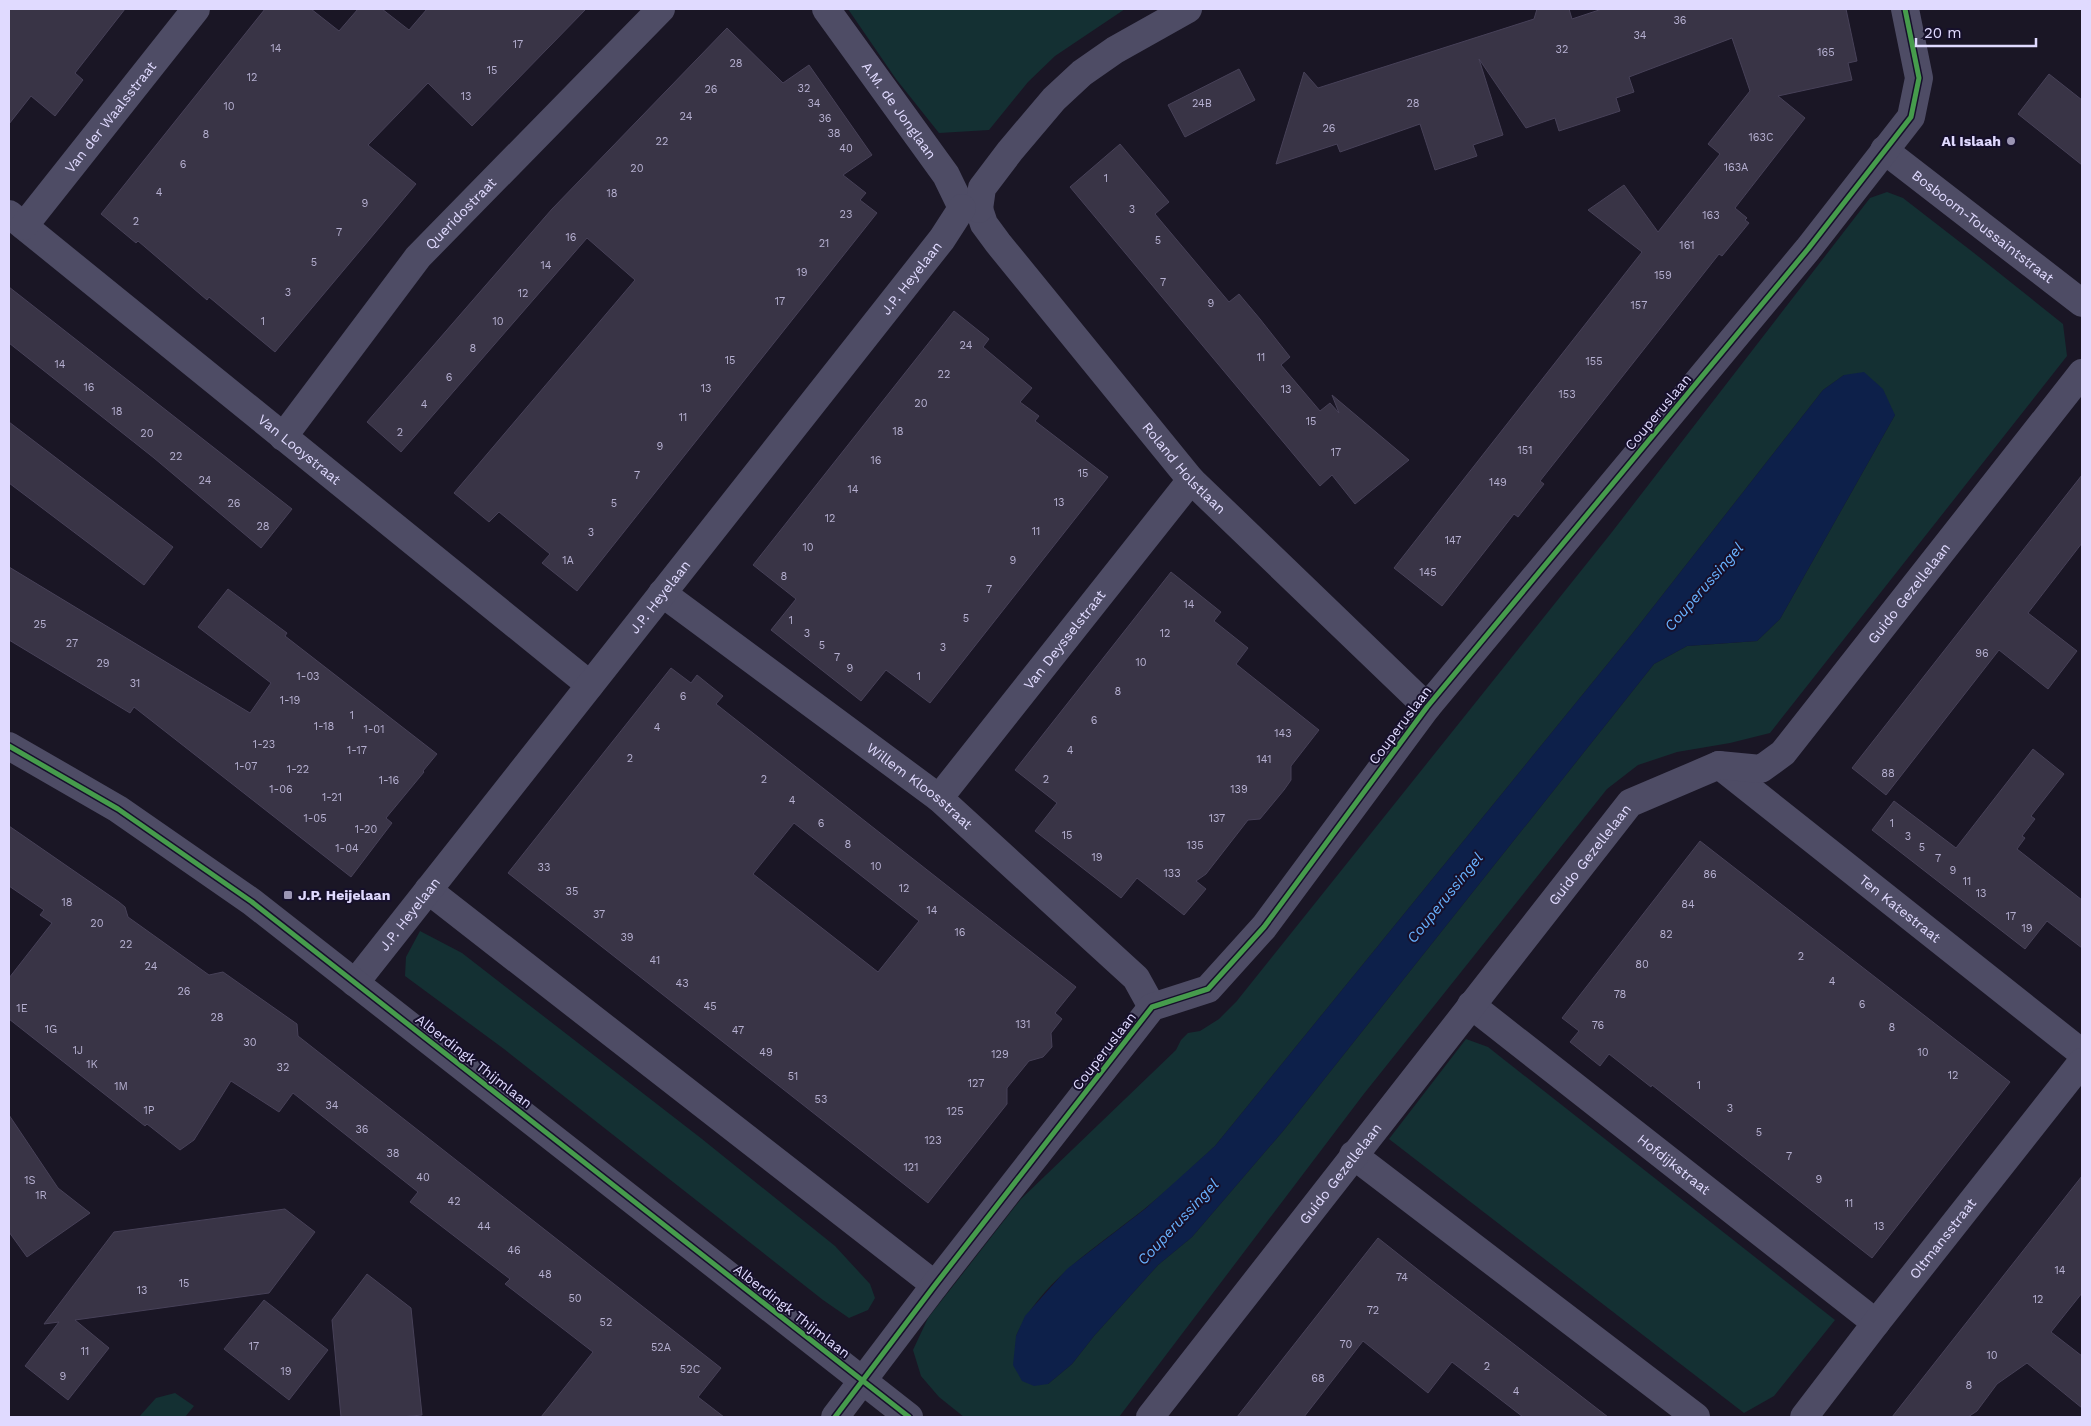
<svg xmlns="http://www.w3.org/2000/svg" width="2091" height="1426" font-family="'Work Sans',sans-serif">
<rect width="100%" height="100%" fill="#1a1625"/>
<g fill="#143033" fill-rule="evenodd">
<path d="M848 9H1125L1055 56 1028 82 989 130 939 133 896 79Z"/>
<path d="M1887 192 1903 198 1974 253 2063 324 2067 356 1770 733 1730 743 1677 752 1638 765 1607 789 1363 1095 1119 1417H964L939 1397 921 1376 913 1350 928 1318 1021 1199 1176 1050 1181 1040 1188 1033 1200 1031 1219 1019 1236 1002 1612 532 1870 198ZM1844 375 1895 415 1780 619 1757 641 1687 646 1654 664 1283 1131 1192 1237 1158 1265 1094 1336 1072 1364 1048 1384 1016 1336C1041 1280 1097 1247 1143 1210 1168 1190 1192 1167 1215 1146L1632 634 1823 390Z"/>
<path d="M420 931 462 953 702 1139 835 1246 870 1284 875 1298 868 1310 849 1318 823 1300 504 1049 405 976 406 957Z"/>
<path d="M1466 1039 1488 1047 1835 1320 1774 1396 1744 1413 1389 1139Z"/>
<path d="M175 1393 194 1406 185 1417H139L156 1398Z"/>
</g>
<path fill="#0d204a" d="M1864 372 1883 389 1895 415 1780 619 1757 641 1687 646 1654 664 1283 1131 1192 1237 1158 1265 1094 1336 1072 1364 1048 1384 1034 1386 1022 1381 1013 1365 1016 1336 1025 1316 1067 1269 1145 1209 1215 1146 1632 634 1823 390 1844 375Z"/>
<g fill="#393446" stroke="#474158" fill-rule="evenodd">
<path d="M9 9H125L75 73 83 80 55 116 31 96 9 124Z"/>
<path d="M265 9H311L339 31 358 9H382L409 30 427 9H586L472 126 428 83 368 145 416 184 275 352 209 297 207 300 138 241 136 243 101 214Z"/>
<path d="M1537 9H1569L1572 19 1602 9H1846L1857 61 1848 63 1852 80 1778 96 1805 118 1735 208 1747 218 1745 220 1749 223 1722 256 1719 254 1540 481 1544 484 1518 517 1514 514 1442 606 1394 568 1642 252 1588 210 1624 185 1658 232 1720 154 1708 144 1750 91 1732 38 1629 77 1634 92 1616 98 1620 111 1559 131 1555 118 1526 128 1479 59 1503 135 1473 145 1477 156 1435 170 1420 124 1340 152 1337 144 1276 164 1304 72 1318 88 1534 19Z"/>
<path d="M727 28 783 83 809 65 872 155 843 175 866 193 860 200 877 213 577 591 542 563 550 554 499 512 489 522 454 493 635 280 587 238 401 452 367 422 552 209Z"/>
<path d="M1239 69 1255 100 1185 137 1168 105Z"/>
<path d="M2049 74 2082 100V165L2018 114Z"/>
<path d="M1120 144 1169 202 1155 214 1229 302 1239 294 1260 319 1290 357 1281 365 1320 411 1330 403 1339 413 1332 395 1409 460 1355 504 1332 475 1320 486 1070 187Z"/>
<path d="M9 287 292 509 261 548 154 458 9 343Z"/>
<path d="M954 311 989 339 983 347 1032 388 1020 402 1039 416 1035 421 1108 477 930 703 886 670 861 701 771 630 796 599 753 565Z"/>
<path d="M9 422 173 547 144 585 9 483Z"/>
<path d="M2082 475V543L2028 613 2077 651 2048 689 1999 650 1886 795 1852 768Z"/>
<path d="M9 567 250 713 271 683 198 627 228 589 287 633 285 636 437 754 423 771 424 772 386 818 392 823 351 877 134 707 130 713 9 640Z"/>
<path d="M1171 572 1221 612 1214 621 1248 648 1236 664 1319 730 1291 766V780L1284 790 1260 819 1248 820 1206 874 1196 881 1206 889 1184 915 1137 878 1121 898 1035 831 1057 803 1015 770Z"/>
<path d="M671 668 691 683 697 675 723 696 716 704 1076 987 1055 1013 1062 1019 1051 1033 1052 1047 1043 1057 1029 1061 1007 1088V1104L928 1203 508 873ZM794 823 919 921 878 972 753 874Z"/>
<path d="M2033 749 2064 774 2031 816 2035 819 2022 836 2025 838 2017 849 2082 900V948L2047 921 2025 949 1872 830 1894 801 1956 848Z"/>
<path d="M9 826 119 902 125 907 128 917 209 975 223 972 297 1024 298 1036 721 1368 698 1397 724 1417H541L593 1352 505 1284 510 1279 410 1202 418 1192 293 1093 279 1112 231 1081 194 1140 180 1150 147 1124 145 1126 9 1019V978L52 923 40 915 44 910 9 886Z"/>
<path d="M1700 841 2010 1082 1872 1258 1652 1085 1651 1087 1609 1054 1600 1066 1570 1042 1579 1031 1562 1018Z"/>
<path d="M9 1115 58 1188 90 1213 27 1257 9 1232Z"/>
<path d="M2082 1176V1293L2051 1332 2082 1356V1408L2027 1363 1997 1384 1977 1411 1968 1417H1892Z"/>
<path d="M285 1209 315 1232 269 1293 75 1320 109 1348 68 1400 25 1366 59 1322 44 1324 114 1232Z"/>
<path d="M1378 1238 1431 1280 1608 1417H1523L1452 1362 1428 1393 1363 1341 1304 1417H1237Z"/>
<path d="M367 1274 411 1308 422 1415 401 1417H341L332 1320Z"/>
<path d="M264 1300 328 1350 289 1400 224 1349Z"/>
</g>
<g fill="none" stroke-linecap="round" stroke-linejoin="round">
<g stroke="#4e4c65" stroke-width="28">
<path id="s1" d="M826 9 946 175 962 208 979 209 984 224 998 243 1191 480 1427 707"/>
<path id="s2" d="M1884 150 2082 303"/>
<path d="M979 209 982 188 1010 151 1054 99 1082 73 1115 50 1188 9"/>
<path id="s3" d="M9 214 590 685"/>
<path id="s4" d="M24 226 196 9"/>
<path id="s5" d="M283 437 418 257 661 9"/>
<path id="s6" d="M662 593 939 798 1136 978 1152 1007"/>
<path id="s7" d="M1719 765 2082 1053"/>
<path id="s8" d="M939 798 1191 480"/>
<path d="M428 890 935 1285"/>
<path id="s9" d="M355 983 942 239 962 208"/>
<path id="s10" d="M1471 1005 1876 1323"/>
<path d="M1353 1155 1696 1417"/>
<path d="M835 1417 935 1285 1152 1007 1208 989 1264 927 1427 707 1808 249 1911 117 1919 78 1905 9"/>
<path id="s11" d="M1150 1417 1630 803 1719 765 1761 769 1783 753 2082 373"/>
<path id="s12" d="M1804 1417 1876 1323 2082 1062"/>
</g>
<path stroke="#4e4c65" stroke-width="28" d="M9 746 118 809 252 902 909 1417"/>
<g stroke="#16102b" stroke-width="8">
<g id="cycleway">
<path d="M9 746 118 809 252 902 909 1417"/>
<path d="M835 1417 935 1285 1152 1007 1208 989 1264 927 1427 707 1808 249 1911 117 1919 78 1905 9"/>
</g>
</g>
<use href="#cycleway" stroke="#469c4c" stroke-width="5"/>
</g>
<g fill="#9b95b3" stroke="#16102b" stroke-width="2">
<circle cx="2011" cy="141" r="5"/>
<rect x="283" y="890" width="10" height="10" rx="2.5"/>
</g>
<g text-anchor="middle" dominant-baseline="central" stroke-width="4" stroke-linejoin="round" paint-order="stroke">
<g font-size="11" fill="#b6b0d1">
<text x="1680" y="20">36</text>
<text x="1640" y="35">34</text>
<text x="518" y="44">17</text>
<text x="276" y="48">14</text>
<text x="1562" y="49">32</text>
<text x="1826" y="52">165</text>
<text x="736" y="63">28</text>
<text x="492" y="70">15</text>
<text x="252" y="77">12</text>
<text x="804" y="88">32</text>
<text x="711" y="89">26</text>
<text x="466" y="96">13</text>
<text x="814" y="103">34</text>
<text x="1202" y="103">24B</text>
<text x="1413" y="103">28</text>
<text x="229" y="106">10</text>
<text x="686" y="116">24</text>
<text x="825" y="118">36</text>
<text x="1329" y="128">26</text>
<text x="834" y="133">38</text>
<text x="206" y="134">8</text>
<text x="1761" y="137">163C</text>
<text x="662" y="141">22</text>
<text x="846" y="148">40</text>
<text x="183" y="164">6</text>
<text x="1736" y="167">163A</text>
<text x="637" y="168">20</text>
<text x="1106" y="178">1</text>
<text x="159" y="192">4</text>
<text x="612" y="193">18</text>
<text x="365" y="203">9</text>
<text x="1132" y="209">3</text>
<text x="846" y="214">23</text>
<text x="1711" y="215">163</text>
<text x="136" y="221">2</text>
<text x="339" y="232">7</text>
<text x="571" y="237">16</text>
<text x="1158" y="240">5</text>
<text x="824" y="243">21</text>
<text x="1687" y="245">161</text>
<text x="314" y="262">5</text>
<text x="546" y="265">14</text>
<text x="802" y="272">19</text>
<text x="1663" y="275">159</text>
<text x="1163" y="282">7</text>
<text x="288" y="292">3</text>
<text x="523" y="293">12</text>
<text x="780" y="301">17</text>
<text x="1211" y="303">9</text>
<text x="1639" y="305">157</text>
<text x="263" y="321">1</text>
<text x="498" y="321">10</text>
<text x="966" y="345">24</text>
<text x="473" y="348">8</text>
<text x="1261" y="357">11</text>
<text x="730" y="360">15</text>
<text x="1594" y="361">155</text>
<text x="60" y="364">14</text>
<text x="944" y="374">22</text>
<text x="449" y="377">6</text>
<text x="89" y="387">16</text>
<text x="706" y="388">13</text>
<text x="1286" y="389">13</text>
<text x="1567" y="394">153</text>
<text x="921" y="403">20</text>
<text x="424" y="404">4</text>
<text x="117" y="411">18</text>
<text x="683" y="417">11</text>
<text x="1311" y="421">15</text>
<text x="898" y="431">18</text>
<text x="400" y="432">2</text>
<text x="147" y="433">20</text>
<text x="660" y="446">9</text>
<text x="1525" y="450">151</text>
<text x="1336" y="452">17</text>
<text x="176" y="456">22</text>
<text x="876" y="460">16</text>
<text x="1083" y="473">15</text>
<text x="637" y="475">7</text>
<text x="205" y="480">24</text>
<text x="1498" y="482">149</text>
<text x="853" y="489">14</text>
<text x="1059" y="502">13</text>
<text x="234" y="503">26</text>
<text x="614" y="503">5</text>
<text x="830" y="518">12</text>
<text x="263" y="526">28</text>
<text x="1036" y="531">11</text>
<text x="591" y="532">3</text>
<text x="1453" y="540">147</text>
<text x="808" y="547">10</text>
<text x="568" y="560">1A</text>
<text x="1013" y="560">9</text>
<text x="1428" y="572">145</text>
<text x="784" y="576">8</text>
<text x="989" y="589">7</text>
<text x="1189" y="604">14</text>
<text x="966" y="618">5</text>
<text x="791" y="620">1</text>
<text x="40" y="624">25</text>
<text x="807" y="633">3</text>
<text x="1165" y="633">12</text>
<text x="72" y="643">27</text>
<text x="822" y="645">5</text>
<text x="943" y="647">3</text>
<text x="1982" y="653">96</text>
<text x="837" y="657">7</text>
<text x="1141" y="662">10</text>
<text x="103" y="663">29</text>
<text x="850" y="668">9</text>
<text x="308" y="676">1-03</text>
<text x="919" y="676">1</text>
<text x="135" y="683">31</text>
<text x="1118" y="691">8</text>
<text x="683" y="696">6</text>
<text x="290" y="700">1-19</text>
<text x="352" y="715">1</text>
<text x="1094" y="720">6</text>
<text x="324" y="726">1-18</text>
<text x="657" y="727">4</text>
<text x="374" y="729">1-01</text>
<text x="1283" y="733">143</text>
<text x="264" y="744">1-23</text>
<text x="357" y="750">1-17</text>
<text x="1070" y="750">4</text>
<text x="630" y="758">2</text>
<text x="1264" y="759">141</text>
<text x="246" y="766">1-07</text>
<text x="298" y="769">1-22</text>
<text x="1888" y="773">88</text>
<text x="764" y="779">2</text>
<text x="1046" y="779">2</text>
<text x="389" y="780">1-16</text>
<text x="281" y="789">1-06</text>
<text x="1239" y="789">139</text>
<text x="332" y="797">1-21</text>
<text x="792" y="800">4</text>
<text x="315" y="818">1-05</text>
<text x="1217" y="818">137</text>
<text x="821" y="823">6</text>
<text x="1892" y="823">1</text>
<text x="366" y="829">1-20</text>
<text x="1067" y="835">15</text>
<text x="1908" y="836">3</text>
<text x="848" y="844">8</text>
<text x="1195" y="845">135</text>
<text x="1922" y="847">5</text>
<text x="347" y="848">1-04</text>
<text x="1097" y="857">19</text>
<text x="1938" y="858">7</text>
<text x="876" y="866">10</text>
<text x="544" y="867">33</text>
<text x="1953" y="870">9</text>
<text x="1172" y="873">133</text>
<text x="1710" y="874">86</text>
<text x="1967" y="881">11</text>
<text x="904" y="888">12</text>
<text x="572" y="891">35</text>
<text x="1981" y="893">13</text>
<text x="67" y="902">18</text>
<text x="1688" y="904">84</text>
<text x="932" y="910">14</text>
<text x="599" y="914">37</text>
<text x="2011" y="916">17</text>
<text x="97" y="923">20</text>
<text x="2027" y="928">19</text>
<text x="960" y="932">16</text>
<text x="1666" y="934">82</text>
<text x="627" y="937">39</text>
<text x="126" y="944">22</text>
<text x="1801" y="956">2</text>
<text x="655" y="960">41</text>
<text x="1642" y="964">80</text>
<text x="151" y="966">24</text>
<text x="1832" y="981">4</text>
<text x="682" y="983">43</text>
<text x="184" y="991">26</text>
<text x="1620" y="994">78</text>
<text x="1862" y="1004">6</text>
<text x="710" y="1006">45</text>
<text x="22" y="1008">1E</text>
<text x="217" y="1017">28</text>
<text x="1023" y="1024">131</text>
<text x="1598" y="1025">76</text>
<text x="1892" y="1027">8</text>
<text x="51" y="1029">1G</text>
<text x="738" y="1030">47</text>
<text x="250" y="1042">30</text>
<text x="78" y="1050">1J</text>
<text x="766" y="1052">49</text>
<text x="1923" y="1052">10</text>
<text x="1000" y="1054">129</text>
<text x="92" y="1064">1K</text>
<text x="283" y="1067">32</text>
<text x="1953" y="1075">12</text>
<text x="793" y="1076">51</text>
<text x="976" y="1083">127</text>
<text x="1699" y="1085">1</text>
<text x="121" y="1086">1M</text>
<text x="821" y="1099">53</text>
<text x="332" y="1105">34</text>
<text x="1730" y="1108">3</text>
<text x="149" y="1110">1P</text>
<text x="955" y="1111">125</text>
<text x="362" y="1129">36</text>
<text x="1759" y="1132">5</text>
<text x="933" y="1140">123</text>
<text x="393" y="1153">38</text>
<text x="1789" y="1156">7</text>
<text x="911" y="1167">121</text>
<text x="423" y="1177">40</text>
<text x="1819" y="1179">9</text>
<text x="30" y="1180">1S</text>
<text x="41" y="1195">1R</text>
<text x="454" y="1201">42</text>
<text x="1849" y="1203">11</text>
<text x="484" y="1226">44</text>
<text x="1879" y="1226">13</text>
<text x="514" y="1250">46</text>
<text x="2060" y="1270">14</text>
<text x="545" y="1274">48</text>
<text x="1402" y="1277">74</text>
<text x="184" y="1283">15</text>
<text x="142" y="1290">13</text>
<text x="575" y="1298">50</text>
<text x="2038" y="1299">12</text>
<text x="1373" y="1310">72</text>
<text x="606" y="1322">52</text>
<text x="1346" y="1344">70</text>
<text x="254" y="1346">17</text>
<text x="661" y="1347">52A</text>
<text x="85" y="1351">11</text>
<text x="1992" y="1355">10</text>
<text x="1487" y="1366">2</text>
<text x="690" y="1369">52C</text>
<text x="286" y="1371">19</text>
<text x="63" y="1376">9</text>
<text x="1318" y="1378">68</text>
<text x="1969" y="1385">8</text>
<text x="1516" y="1391">4</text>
</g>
<g font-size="14" fill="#e0daff" stroke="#16102b">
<text stroke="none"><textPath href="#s1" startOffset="125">A.M. de Jonglaan</textPath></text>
<text stroke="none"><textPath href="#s4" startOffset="139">Van der Waalsstraat</textPath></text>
<text stroke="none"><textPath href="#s5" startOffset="286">Queridostraat</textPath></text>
<text stroke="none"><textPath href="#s2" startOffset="125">Bosboom-Toussaintstraat</textPath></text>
<text stroke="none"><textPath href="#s9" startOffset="898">J.P. Heyelaan</textPath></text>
<text transform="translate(1658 412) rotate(-50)">Couperuslaan</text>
<text stroke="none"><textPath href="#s3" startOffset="374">Van Looystraat</textPath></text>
<text stroke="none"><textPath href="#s1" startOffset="590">Roland Holstlaan</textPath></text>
<text stroke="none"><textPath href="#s11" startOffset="1149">Guido Gezellelaan</textPath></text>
<text stroke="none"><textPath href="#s9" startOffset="492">J.P. Heyelaan</textPath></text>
<text stroke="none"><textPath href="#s8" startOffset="202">Van Deysselstraat</textPath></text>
<text transform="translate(1400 725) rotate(-53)">Couperuslaan</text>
<text stroke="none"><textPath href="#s6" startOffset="322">Willem Kloosstraat</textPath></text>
<text stroke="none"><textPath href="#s11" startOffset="714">Guido Gezellelaan</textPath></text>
<text stroke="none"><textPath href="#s7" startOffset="231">Ten Katestraat</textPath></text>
<text stroke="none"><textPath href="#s9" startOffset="88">J.P. Heyelaan</textPath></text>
<text transform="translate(1104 1051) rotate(-52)">Couperuslaan</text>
<text transform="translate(474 1061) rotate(38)">Alberdingk Thijmlaan</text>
<text stroke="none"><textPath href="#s10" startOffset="258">Hofdijkstraat</textPath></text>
<text stroke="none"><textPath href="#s11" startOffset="309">Guido Gezellelaan</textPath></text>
<text stroke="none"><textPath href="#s12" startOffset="226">Oltmansstraat</textPath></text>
<text transform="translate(792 1311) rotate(38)">Alberdingk Thijmlaan</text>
</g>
<g font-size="14" font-weight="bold" fill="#e0daff" stroke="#16102b" text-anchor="end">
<text x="2001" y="141">Al Islaah</text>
<text x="298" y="895" text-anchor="start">J.P. Heijelaan</text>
</g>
<g font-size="15" font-style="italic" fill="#68b2ff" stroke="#16102b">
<text transform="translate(1704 587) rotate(-49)">Couperussingel</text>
<text transform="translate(1445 898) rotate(-51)">Couperussingel</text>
<text transform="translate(1178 1222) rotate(-47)">Couperussingel</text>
</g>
</g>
<rect width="2091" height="1426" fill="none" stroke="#e0daff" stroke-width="20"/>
<path d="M1916 38v8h120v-8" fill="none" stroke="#e0daff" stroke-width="2.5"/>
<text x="1924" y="38" font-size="15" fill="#e0daff" stroke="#16102b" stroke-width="4" paint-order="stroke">20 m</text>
</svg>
